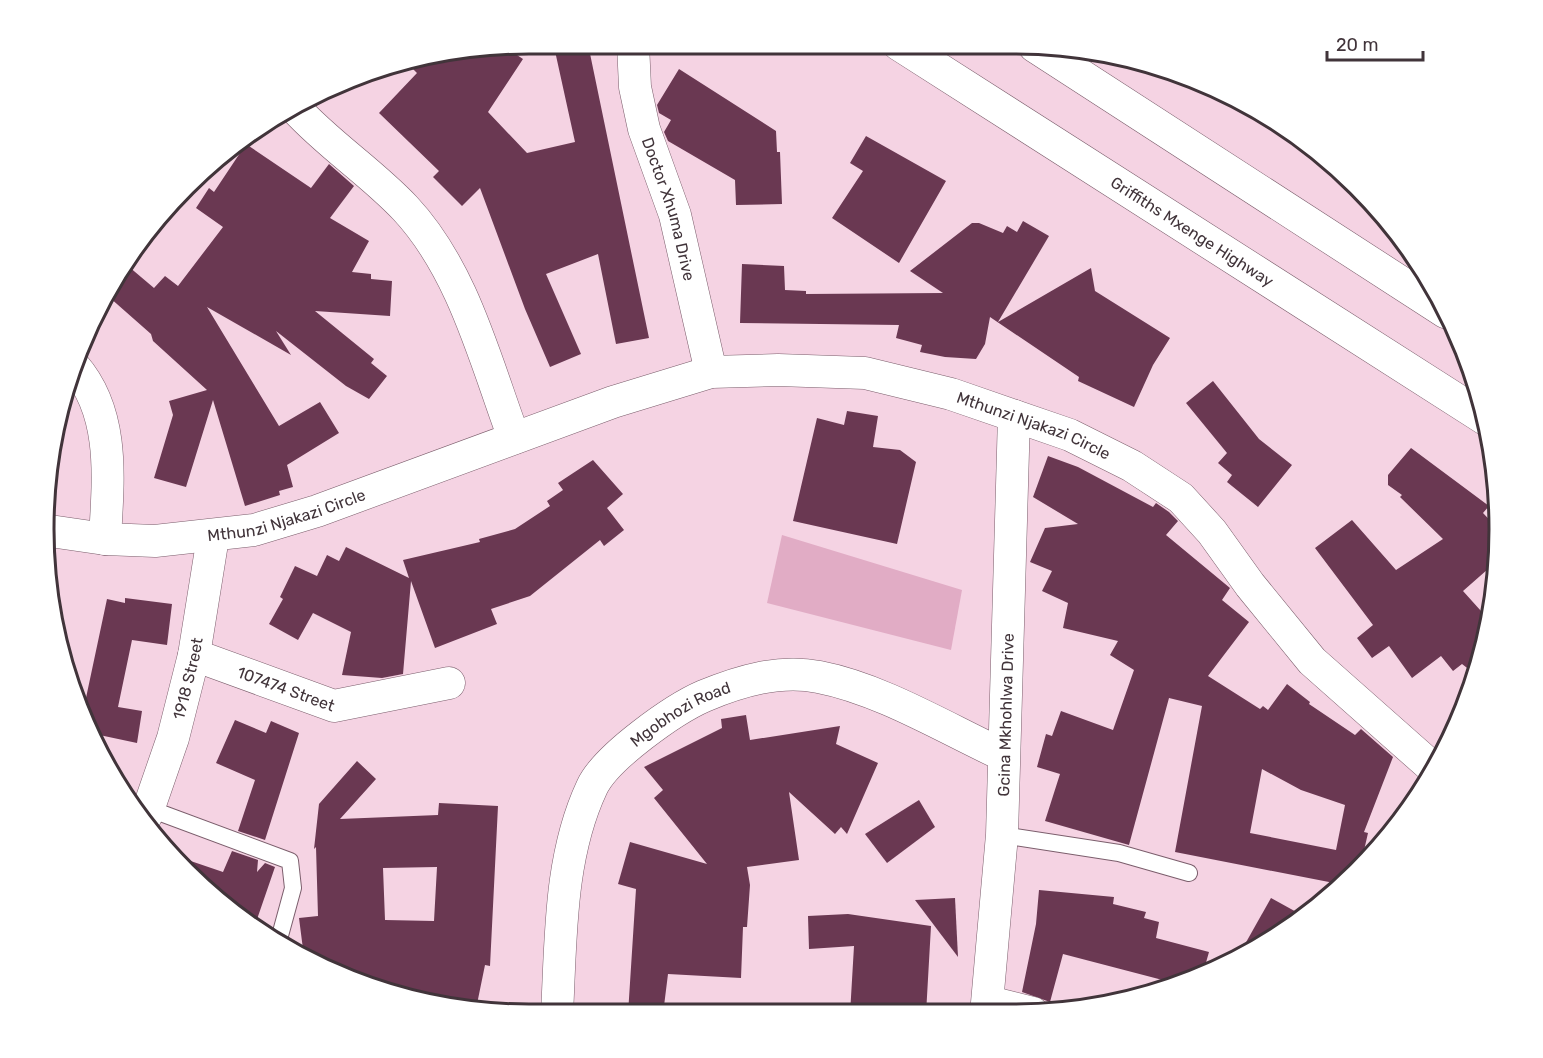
<svg xmlns="http://www.w3.org/2000/svg" width="1543" height="1058" font-family="Rubik,sans-serif">
<rect width="100%" height="100%" fill="#f5d3e3"/>
<path fill="#e1acc5" d="M782 535 962 590 951 650 767 603Z"/>
<g fill="#6a3852" fill-rule="evenodd">
<path d="M588 44 649 338 616 344 598 254 546 274 581 354 550 367 525 309 480 188 462 206 433 177 439 171 379 113 417 73 404 60 505 47 523 59 488 112 527 153 575 142 555 51Z"/>
<path d="M679 69 776 131 777 152H780L782 204 736 205 735 180 668 141 664 132 671 120 659 113 657 105Z"/>
<path d="M866 136 946 181 899 263 832 218 863 171 850 163Z"/>
<path d="M246 144 311 188 329 164 354 186 330 218 369 241 352 272 371 274V279L392 281 390 316 315 311 374 359 371 363 387 376 369 399 346 386 276 331 291 355 207 307 279 426 320 402 339 433 287 465 293 487 279 491 280 495 245 506 213 400 186 487 154 478 173 415 169 401 207 390 153 341 151 334 109 297 128 266 154 288 165 276 178 286 223 227 196 208 209 188 214 192Z"/>
<path d="M1023 221 1049 236 998 322 1091 268 1095 291 1170 338 1153 365 1134 407 1078 381 1079 377 990 317 985 344 976 359 945 357 920 352 922 345 896 338 899 325 740 323 742 264 784 266 785 290 806 291V294L943 293 910 271 972 223H979L1003 233 1007 226 1017 232Z"/>
<path d="M1213 381 1259 439 1292 465 1258 507 1227 482 1232 475 1218 463 1227 453 1186 403Z"/>
<path d="M847 411 878 416 873 447 900 450 916 462 897 544 793 521 817 418 844 425Z"/>
<path d="M1411 448 1489 506 1483 513 1499 530 1496 562 1463 591 1490 621 1475 674 1462 664 1453 671 1441 656 1412 678 1389 646 1372 658 1357 638 1373 625 1315 548 1352 520 1396 570 1443 539 1400 497 1402 495 1388 485V475Z"/>
<path d="M1048 456 1078 467 1153 507 1156 503 1169 512 1178 521 1166 535 1230 588 1222 600 1249 622 1208 676 1260 709 1263 706 1268 710 1287 684 1310 702 1309 704 1355 735 1361 729 1393 757 1364 832 1368 833 1360 868 1338 886 1329 882 1175 852 1202 706 1169 698 1129 845 1045 821 1060 774 1037 767 1046 734 1052 736 1061 711 1113 730 1134 670 1110 655 1118 641 1063 628 1068 603 1042 591 1052 571 1030 562 1045 528 1078 524 1033 497ZM1262 769 1301 790 1345 805 1336 850 1250 833Z"/>
<path d="M593 460 623 494 607 508 624 530 604 546 600 540 530 596 491 609 497 624 435 648 411 581 403 674 382 678 342 675 351 632 313 613 298 640 269 624 283 599 280 597 295 566 317 576 327 555 339 561 346 547 409 578 403 560 480 542 479 539 515 529 550 506 547 501 563 490 558 483Z"/>
<path d="M125 598 172 604 167 645 132 640 118 707 142 711 137 743 90 733 83 712 107 599 125 603Z"/>
<path d="M746 715 750 740 840 726 836 744 878 763 847 834 841 827 835 834 789 792 799 860 747 867 750 885 747 927H743L741 978 668 974 663 1014H628L636 889 618 884 630 842 707 864 654 798 663 790 644 767 722 728 721 719Z"/>
<path d="M235 720 266 733 271 721 299 733 265 840 238 831 255 780 216 763Z"/>
<path d="M357 761 376 779 340 819 438 815 439 803 498 806 490 966 485 965 476 1009 394 993 343 977 304 957 299 918 318 916 316 847 314 849 319 804ZM437 867 434 921 385 920 383 868Z"/>
<path d="M919 800 935 827 887 863 865 834Z"/>
<path d="M232 851 258 860 257 872 265 863 275 867 254 928 185 872 173 855 223 872Z"/>
<path d="M1039 890 1114 897 1113 904 1146 912 1144 918 1159 922 1156 938 1209 952 1203 973 1174 983 1063 954 1050 1002 1022 992 1036 924Z"/>
<path d="M955 898 958 957 915 900Z"/>
<path d="M1271 898 1300 914 1236 960Z"/>
<path d="M848 914 931 926 926 1014H850L854 946 809 949 808 916Z"/>
</g>
<g fill="none" stroke-linecap="round" stroke-linejoin="round">
<g stroke="#7b5e6c" stroke-width="18">
<g id="lane">
<path d="M150 809 290 861 293 888 278 943"/>
<path d="M1002 835 1119 853 1189 873"/>
</g>
</g>
<g stroke="#7b5e6c" stroke-width="33">
<g id="street">
<path id="s1" d="M633 44 635 87 644 129 675 215 711 372"/>
<path d="M296 109C329 145 371 172 405 208 463 270 485 360 514 438"/>
<path d="M74 366C116 414 108 481 105 539"/>
<path id="s2" d="M50 531 105 539 155 541 254 530 317 511 613 402 711 372 778 370 865 373 951 394 1070 435 1132 466 1181 498 1212 532 1250 585 1312 661 1434 769"/>
<path id="s3" d="M194 655 334 706 449 683"/>
<path id="s4" d="M146 816 173 738 194 655 213 537"/>
<path d="M989 1002 1033 1013"/>
<path id="s5" d="M557 1014C561 939 559 857 592 787 606 757 674 709 704 696 740 681 780 669 819 677 881 689 945 728 1003 755"/>
<path id="s6" d="M986 1014 1002 835 1014 416"/>
</g>
</g>
<g stroke="#7b5e6c" stroke-width="34">
<g id="secondary">
<path id="s7" d="M899 44 1486 419"/>
<path d="M1035 46 1446 312"/>
</g>
</g>
<use href="#lane" stroke="#fff" stroke-width="16"/>
<use href="#street" stroke="#fff" stroke-width="32"/>
<use href="#secondary" stroke="#fff" stroke-width="33"/>
</g>
<g text-anchor="middle" dominant-baseline="central" stroke-width="6" stroke-linejoin="round" paint-order="stroke">
<g font-size="16" fill="#41343a" stroke="#fff">
<text stroke="none"><textPath href="#s1" startOffset="170">Doctor Xhuma Drive</textPath></text>
<text stroke="none"><textPath href="#s7" startOffset="348">Griffiths Mxenge Highway</textPath></text>
<text stroke="none"><textPath href="#s2" startOffset="1020">Mthunzi Njakazi Circle</textPath></text>
<text stroke="none"><textPath href="#s2" startOffset="240">Mthunzi Njakazi Circle</textPath></text>
<text stroke="none"><textPath href="#s4" startOffset="144">1918 Street</textPath></text>
<text stroke="none"><textPath href="#s3" startOffset="98">107474 Street</textPath></text>
<text stroke="none"><textPath href="#s6" startOffset="300">Gcina Mkhohlwa Drive</textPath></text>
<text stroke="none"><textPath href="#s5" startOffset="348">Mgobhozi Road</textPath></text>
</g>
</g>
<path d="M0 0H1543V1058H0ZM529 54H1014A475 475 0 0 1 1489 529V529A475 475 0 0 1 1014 1004H529A475 475 0 0 1 54 529V529A475 475 0 0 1 529 54Z" fill="#fff" fill-rule="evenodd"/>
<path fill="none" stroke="#41343a" stroke-width="3" d="M529 54H1014A475 475 0 0 1 1489 529V529A475 475 0 0 1 1014 1004H529A475 475 0 0 1 54 529V529A475 475 0 0 1 529 54Z"/>
<path d="M1327 51v9h96v-9" fill="none" stroke="#41343a" stroke-width="3"/>
<text x="1336" y="51" font-size="18" fill="#41343a" stroke="#ffffff" stroke-width="4.5" paint-order="stroke">20 m</text>
</svg>
